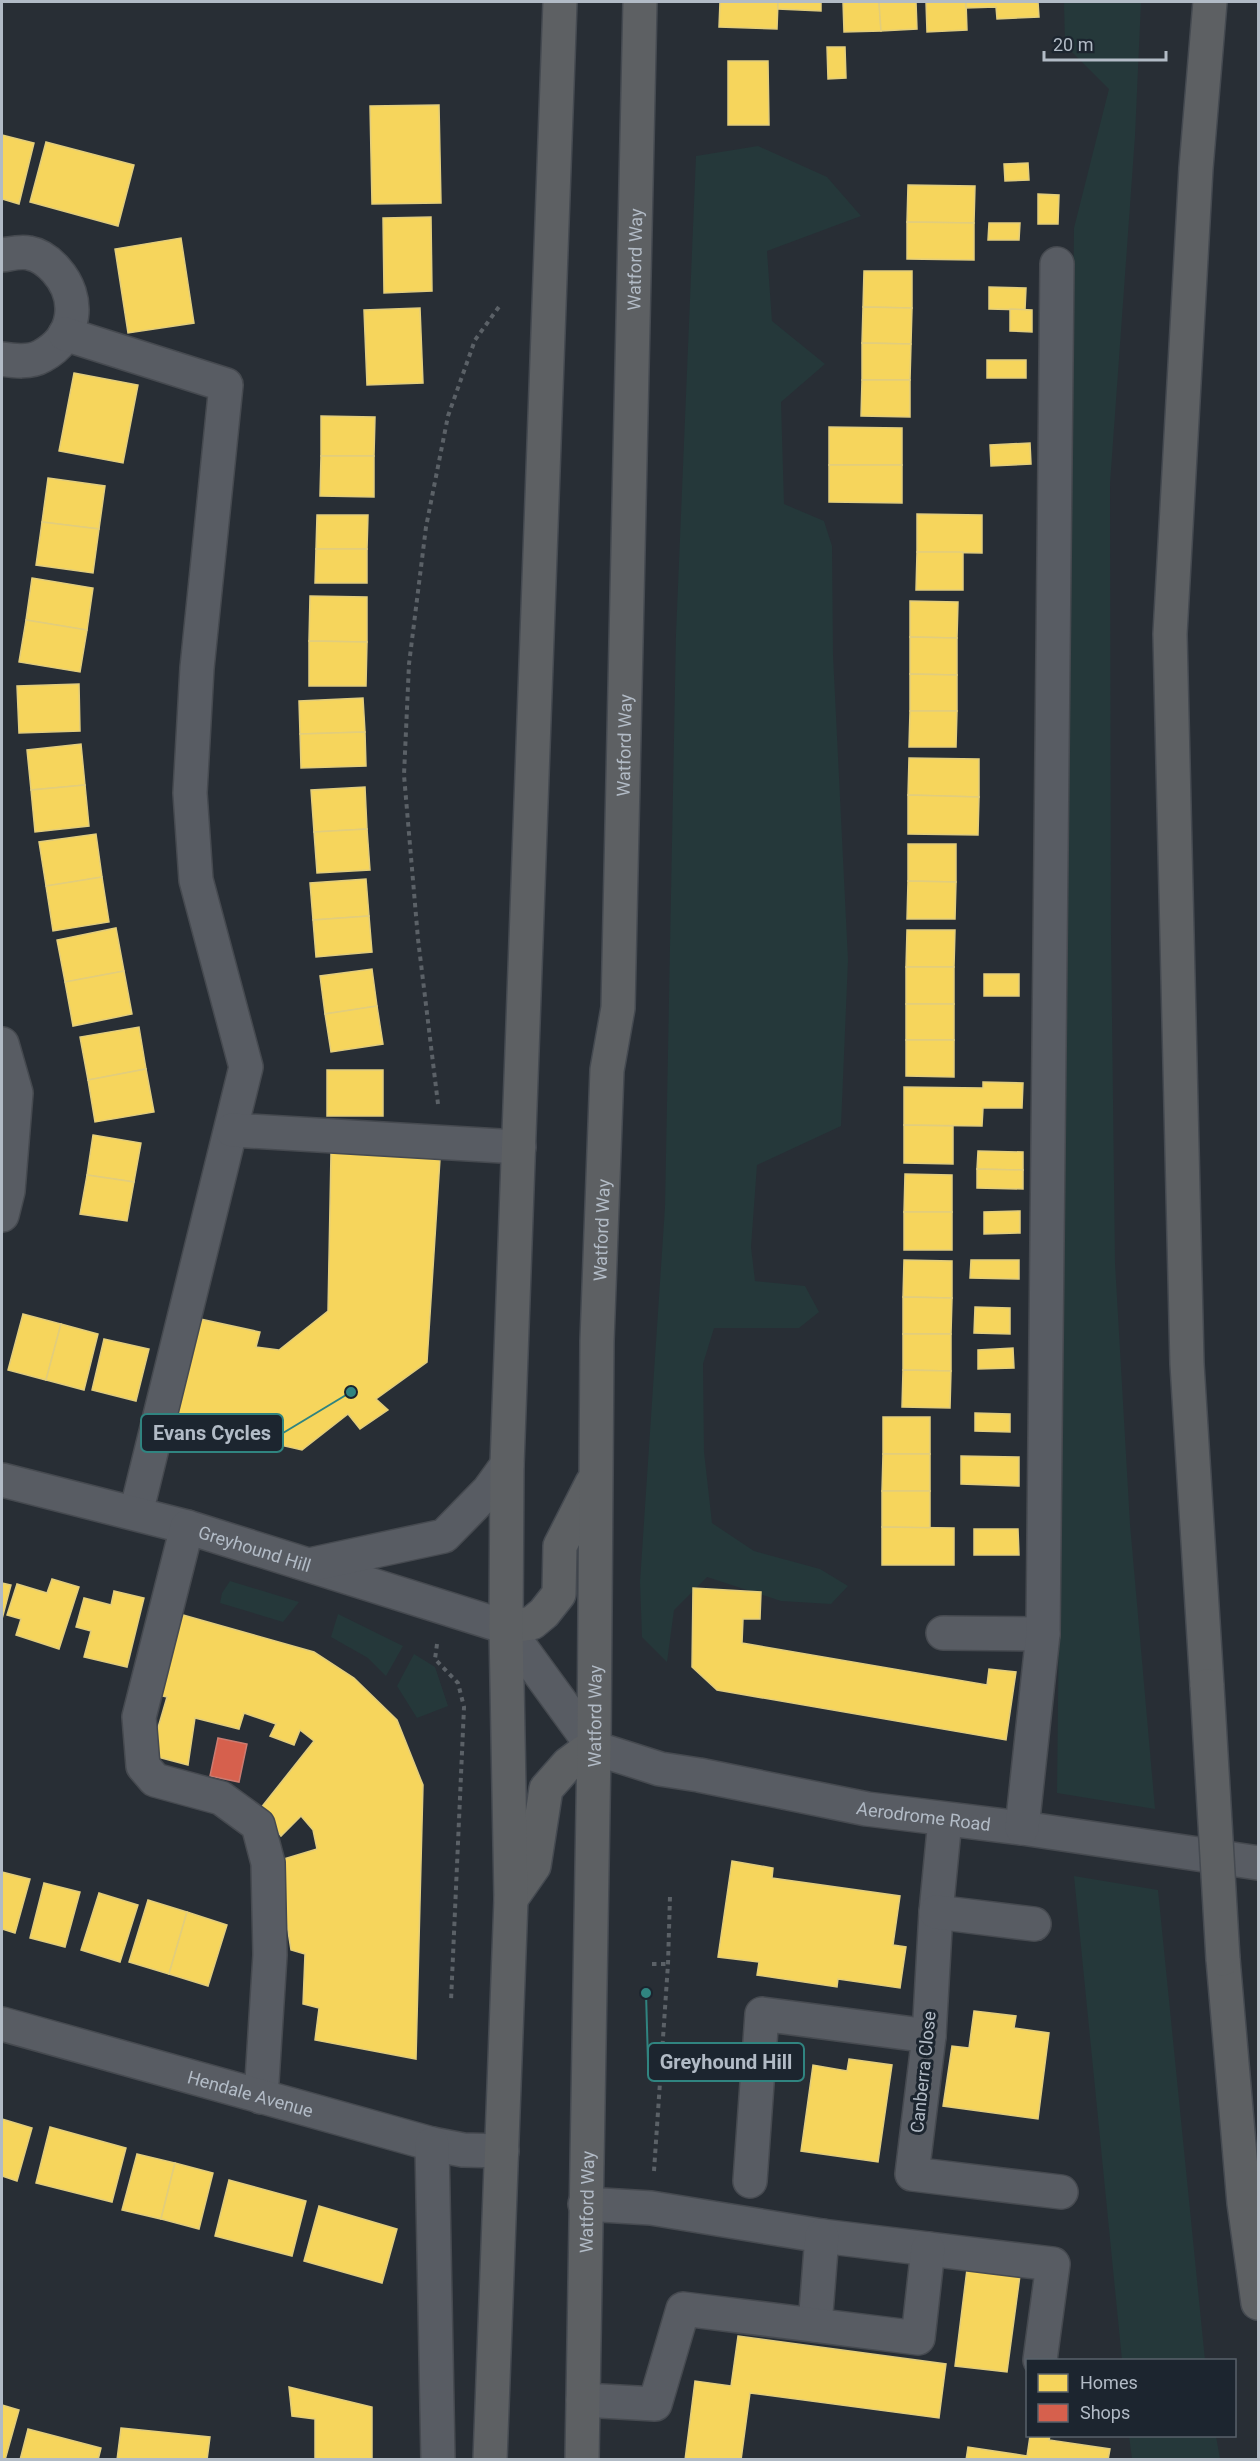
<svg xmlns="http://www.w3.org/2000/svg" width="1260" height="2461" font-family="Roboto,sans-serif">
<rect width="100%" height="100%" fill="#282e35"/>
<g fill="#25383a">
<path d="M1064 2H1141L1135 136 1110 484 1111 935 1115 1263 1130 1524 1155 1809 1057 1793 1074 228 1109 89 1065 45Z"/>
<path d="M758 146 827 177 861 216 767 251 772 321 825 364 781 402 784 504 824 521 832 546 833 655 848 960 841 1126 757 1165 751 1247 755 1281 805 1286 819 1312 799 1328H714L703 1364 704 1452 712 1523 754 1551 820 1569 848 1586 831 1604 781 1601 707 1577 674 1610 667 1662 642 1637 640 1582 665 1207 676 634 696 156Z"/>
<path d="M230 1581 299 1602 283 1622 220 1603 222 1593Z"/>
<path d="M338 1614 403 1646 386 1676 368 1658 331 1637Z"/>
<path d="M414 1654 435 1667 448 1706 417 1718 397 1686Z"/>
<path d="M1074 1876 1158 1890 1205 2360H1122Z"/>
<path d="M1129 2436H1216L1220 2459H1132Z"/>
</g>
<g fill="#f6d55c" stroke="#e2cd7c" stroke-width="1.5">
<path d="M720 2H778L777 29 719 27Z"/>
<path d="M778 2H821V11L778 9Z"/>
<path d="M843 2H879L881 31 844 32Z"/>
<path d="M879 2H916L917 29 881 31Z"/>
<path d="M926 2H966L967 30 927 32Z"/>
<path d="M966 2H1038L1039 17 997 19 996 7 966 8Z"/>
<path d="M827 47H845L846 78 828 79Z"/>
<path d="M728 61H768L769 125H728Z"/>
<path d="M439 105 441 203 372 204 370 106Z"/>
<path d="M2 135 34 143 19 204 2 199Z"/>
<path d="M46 142 134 165 118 226 30 202Z"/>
<path d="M1028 163 1029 180 1005 181 1004 164Z"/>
<path d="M908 185 975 186 974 223 907 222Z"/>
<path d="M1038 194 1059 195 1058 224H1038Z"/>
<path d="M431 217 432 291 384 293 383 218Z"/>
<path d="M907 222 974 223V260L907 259Z"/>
<path d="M989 223H1020L1019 240H988Z"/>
<path d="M181 238 194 323 128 333 115 249Z"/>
<path d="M864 271H912V308L863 307Z"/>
<path d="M989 287 1026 288 1025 310 989 309Z"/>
<path d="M863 307 912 308 911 344 862 343Z"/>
<path d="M420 308 423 383 367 385 364 310Z"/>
<path d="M1010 309 1032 310V332L1010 331Z"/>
<path d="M862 343 911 344 910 380H862Z"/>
<rect x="987" y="360" width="39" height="18"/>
<path d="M74 373 138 385 123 463 59 451Z"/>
<path d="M862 380H910V417L861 416Z"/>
<path d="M321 416 375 417 374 456H321Z"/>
<path d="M829 427 902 428V465H829Z"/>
<path d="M1030 443 1031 464 991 466 990 445Z"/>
<path d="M321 456H374V497L320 496Z"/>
<path d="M829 465H902V503L829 502Z"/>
<path d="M48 478 105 486 99 529 42 522Z"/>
<path d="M917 514 982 515V553L917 552Z"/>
<path d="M317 515H368L367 549H316Z"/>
<path d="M42 522 99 529 93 573 36 565Z"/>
<path d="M316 549H367V583H315Z"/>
<path d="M917 552H963V590H916Z"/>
<path d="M32 578 93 588 87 630 26 620Z"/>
<path d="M310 596 367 597V642L309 641Z"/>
<path d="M910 601 958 602 957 638 910 637Z"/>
<path d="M26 620 87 630 80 672 19 662Z"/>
<path d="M910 637 957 638V675L910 674Z"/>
<path d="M309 641 367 642 366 686H309Z"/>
<path d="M910 674 957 675V711H910Z"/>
<path d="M79 684 80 731 19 733 17 686Z"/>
<path d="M363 698 365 732 300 734 299 701Z"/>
<path d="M910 711H957L956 747H909Z"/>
<path d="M365 732 366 766 301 768 300 734Z"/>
<path d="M81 744 85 785 31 790 27 750Z"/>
<path d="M909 758 979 759V797L908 795Z"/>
<path d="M85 785 89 826 35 832 31 790Z"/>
<path d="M365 787 367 829 314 832 311 790Z"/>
<path d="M908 795 979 797 978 835 908 834Z"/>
<path d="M367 829 370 870 317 873 314 832Z"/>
<path d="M96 834 102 877 46 886 39 842Z"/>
<path d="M908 844H956V882L908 881Z"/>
<path d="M102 877 109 922 53 931 46 886Z"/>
<path d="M366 879 369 916 313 920 310 883Z"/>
<path d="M908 881 956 882 955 919H907Z"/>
<path d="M369 916 372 952 316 957 313 920Z"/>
<path d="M116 928 124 971 65 982 57 940Z"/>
<path d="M907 930H955L954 967H906Z"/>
<rect x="906" y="967" width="48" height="37"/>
<path d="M372 969 377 1006 325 1014 320 976Z"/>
<path d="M124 971 132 1014 73 1026 65 982Z"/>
<rect x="984" y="974" width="35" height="22"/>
<rect x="906" y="1004" width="48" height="36"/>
<path d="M377 1006 383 1044 331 1052 325 1014Z"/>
<path d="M139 1027 146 1069 88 1080 80 1037Z"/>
<path d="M906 1040H954V1077L906 1076Z"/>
<path d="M146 1069 154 1112 95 1122 88 1080Z"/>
<rect x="327" y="1070" width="56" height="46"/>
<path d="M983 1082 1023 1083 1022 1108H983L982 1126 904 1125V1087L983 1088Z"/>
<path d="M904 1125 953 1126V1164L904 1163Z"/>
<path d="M93 1135 141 1143 134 1182 87 1175Z"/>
<path d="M978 1151 1023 1152V1170L977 1169Z"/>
<path d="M331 1153 440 1159 427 1362 376 1399 388 1410 360 1429 348 1414 302 1450 176 1421 200 1319 260 1332 256 1347 279 1350 328 1311Z"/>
<path d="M977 1169 1023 1170V1189L977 1188Z"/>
<path d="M905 1174 952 1175V1212H904Z"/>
<path d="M87 1175 134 1182 127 1221 80 1214Z"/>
<path d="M1020 1211V1233L984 1234V1212Z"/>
<rect x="904" y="1212" width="48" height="38"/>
<path d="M904 1260 952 1261V1298L903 1297Z"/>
<path d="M971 1260H1019V1279L970 1278Z"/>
<path d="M903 1297 952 1298 951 1334H903Z"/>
<path d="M975 1307 1010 1308V1334L974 1333Z"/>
<path d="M23 1314 61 1324 46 1380 8 1370Z"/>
<path d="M61 1324 98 1334 84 1390 46 1380Z"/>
<path d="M903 1334H951V1371L903 1370Z"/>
<path d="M104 1339 149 1349 136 1401 92 1390Z"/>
<path d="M1013 1348 1014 1368 978 1369V1350Z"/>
<path d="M903 1370 951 1371 950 1408 902 1407Z"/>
<path d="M975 1413 1010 1414V1432L975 1431Z"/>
<rect x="883" y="1417" width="47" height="37"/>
<path d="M883 1454H930V1491H882Z"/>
<path d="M961 1456 1019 1457V1486L961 1484Z"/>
<path d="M882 1491H930V1528L882 1527Z"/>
<path d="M882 1527 954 1528V1565H882Z"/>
<path d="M974 1529H1018L1019 1555H974Z"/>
<path d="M52 1579 79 1587 59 1649 16 1635 21 1619 7 1615 17 1584 47 1593Z"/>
<path d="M2 1583 11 1585 2 1619Z"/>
<path d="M693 1588 761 1592 760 1619H743L742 1643 987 1685 989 1669 1016 1672 1006 1740 717 1690 692 1667Z"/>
<path d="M114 1591 144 1598 127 1667 84 1657 91 1631 76 1627 84 1598 111 1605Z"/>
<path d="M176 1613 314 1652 354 1678 397 1720 423 1785 416 2059 315 2040 319 2008 303 2004 305 1954 291 1950 277 1861 317 1849 313 1830 301 1816 281 1836 260 1809 314 1741 300 1730 294 1745 270 1736 276 1724 244 1713 239 1729 195 1718 188 1765 150 1755 167 1697 154 1694Z"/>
<path d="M732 1861 773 1868 772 1878 900 1896 893 1945 906 1947 900 1988 838 1979 837 1987 757 1975 759 1962 718 1957Z"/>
<path d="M2 1872 30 1879 15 1933 2 1929Z"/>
<path d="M44 1883 80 1892 65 1947 30 1938Z"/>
<path d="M99 1893 138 1905 120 1962 81 1950Z"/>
<path d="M148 1900 187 1912 169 1974 129 1962Z"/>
<path d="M187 1912 227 1925 208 1986 169 1974Z"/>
<path d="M974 2011 1016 2016 1014 2028 1049 2033 1038 2119 943 2106 952 2046 969 2048Z"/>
<path d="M849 2059 892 2065 878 2162 801 2151 813 2065 847 2071Z"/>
<path d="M2 2119 32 2128 17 2181 2 2176Z"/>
<path d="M50 2127 126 2148 112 2202 36 2183Z"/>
<path d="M137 2154 175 2163 161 2219 122 2210Z"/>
<path d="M175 2163 213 2173 199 2229 161 2219Z"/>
<path d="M229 2180 306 2201 292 2256 215 2236Z"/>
<path d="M319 2206 397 2229 382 2283 304 2261Z"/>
<path d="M968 2261 1021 2268 1007 2372 955 2366Z"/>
<path d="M738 2336 946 2364 939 2418 750 2393 741 2460H685L695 2381 731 2386Z"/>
<path d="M289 2387 372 2407V2460H315V2419L292 2416Z"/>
<path d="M2 2405 19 2410 5 2460H2Z"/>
<path d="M121 2428 210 2437 207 2460H117Z"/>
<path d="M28 2429 101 2448 98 2460H20Z"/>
<path d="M1030 2436H1050L1049 2440 1110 2449 1108 2460H966L968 2447 1027 2456Z"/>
</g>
<path fill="#d6604d" stroke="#cb7b71" stroke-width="1.5" d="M218 1738 247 1744 239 1782 210 1776Z"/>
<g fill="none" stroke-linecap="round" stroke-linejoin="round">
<g stroke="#464a50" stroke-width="36">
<g id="minor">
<path d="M2 255C10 254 20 251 29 253 40 255 49 262 56 270 81 298 77 337 42 356 30 363 15 361 2 359"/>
<path d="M65 334 226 385 197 668 190 793 196 880 246 1067 136 1513"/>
<path d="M2 1044 16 1093 8 1191 2 1215"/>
<path d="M232 1130 519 1147"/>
<path id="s1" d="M2 1480 187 1527 506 1627 594 1748 660 1769 699 1775 867 1809 1022 1828 1258 1863"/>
<path d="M187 1527 139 1717 143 1766 155 1780 221 1798 258 1825 268 1863 270 1955 261 2097"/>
<path d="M314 1564 444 1536 489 1490 507 1465"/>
<path d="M943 1633 1043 1634"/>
<path d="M945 1820 936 1912 929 2036 912 2174 1061 2192"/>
<path d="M1022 1828 1043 1634 1057 264"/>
<path d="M936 1912 1034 1924"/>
<path id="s2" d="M2 2024 432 2144 463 2150 502 2151"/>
<path d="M432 2144 438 2460"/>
<path d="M750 2181 762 2014 929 2036"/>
<path d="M585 2204 651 2208 822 2236 1053 2264 1040 2360"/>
<path d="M815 2325 822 2236"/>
<path d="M583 2400 655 2404 683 2309 918 2338 928 2249"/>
</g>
</g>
<g stroke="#454a51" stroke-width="36">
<g id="highway">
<path d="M506 1627 532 1623 544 1613 559 1594 560 1546 592 1483"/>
<path d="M1207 1686 1187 1364 1170 634 1196 168 1210 2"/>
<path d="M511 1899 534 1866 546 1789 568 1764 584 1752 594 1748"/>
<path d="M1223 1959 1244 2203 1258 2303"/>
<path d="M490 2460 511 1899 506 1627 507 1465 560 2"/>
<path id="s3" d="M582 2460 594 1748 597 1341 607 1070 618 1008 640 2"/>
</g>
</g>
<g stroke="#5b6167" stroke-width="4" stroke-dasharray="4.5 4.5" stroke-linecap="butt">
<path d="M438 1104 418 939 404 775 409 664 426 527 448 416 475 340 501 304"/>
<path d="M437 1644 435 1659 458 1683 464 1707 451 2001"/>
<path d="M652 1964H668"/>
<path d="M654 2171 668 1964 670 1896"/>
</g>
<use href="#minor" stroke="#585c63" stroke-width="33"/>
<use href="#highway" stroke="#5d6063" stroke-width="33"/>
<g stroke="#454a51" stroke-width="36" stroke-linecap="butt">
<path id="highway-bridge" d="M1207 1686 1223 1959"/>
</g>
<use href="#highway-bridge" stroke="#5d6063" stroke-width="33"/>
</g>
<g text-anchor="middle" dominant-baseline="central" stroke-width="6" stroke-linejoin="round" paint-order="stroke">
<g font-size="18" fill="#b2bbc6" stroke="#1c252f">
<text stroke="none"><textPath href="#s3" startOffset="2202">Watford Way</textPath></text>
<text stroke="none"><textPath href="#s3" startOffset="1716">Watford Way</textPath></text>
<text stroke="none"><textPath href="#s3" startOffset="1230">Watford Way</textPath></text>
<text stroke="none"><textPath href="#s1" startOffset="262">Greyhound Hill</textPath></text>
<text stroke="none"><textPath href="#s3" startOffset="744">Watford Way</textPath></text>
<text stroke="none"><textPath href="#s1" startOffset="1012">Aerodrome Road</textPath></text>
<text transform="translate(923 2072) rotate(-84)">Canberra Close</text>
<text stroke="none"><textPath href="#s2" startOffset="258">Hendale Avenue</textPath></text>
<text stroke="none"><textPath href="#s3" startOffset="258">Watford Way</textPath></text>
</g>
</g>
<path fill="none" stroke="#308480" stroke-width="2" d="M351 1392L283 1433M646 1993L648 2062"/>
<g fill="#308480" stroke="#1c252f" stroke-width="2">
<circle cx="351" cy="1392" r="6"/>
<circle cx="646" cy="1993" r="6"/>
</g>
<g fill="#1c252f" stroke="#308480" stroke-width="2">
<rect x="141" y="1414" width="142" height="38" rx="6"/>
<rect x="648" y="2043" width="156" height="38" rx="6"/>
</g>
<g font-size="20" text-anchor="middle" font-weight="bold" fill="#b2bbc6">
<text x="212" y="1440">Evans Cycles</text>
<text x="726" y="2069">Greyhound Hill</text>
</g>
<rect width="1260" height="2461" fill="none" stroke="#b2bbc6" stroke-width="6"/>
<rect x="1026" y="2359" width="210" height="78" fill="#1c252f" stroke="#58616b" stroke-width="1.5"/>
<rect x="1038" y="2374" width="30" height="18" fill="#f6d55c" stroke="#58616b" stroke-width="1.5"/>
<text x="1080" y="2389" font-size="18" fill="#b2bbc6">Homes</text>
<rect x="1038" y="2404" width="30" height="18" fill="#d6604d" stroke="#58616b" stroke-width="1.5"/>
<text x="1080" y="2419" font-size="18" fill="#b2bbc6">Shops</text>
<path d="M1044 51v9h122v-9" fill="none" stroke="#b2bbc6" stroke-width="3"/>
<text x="1053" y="51" font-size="18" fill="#b2bbc6" stroke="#1c252f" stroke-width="4.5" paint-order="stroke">20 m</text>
</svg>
